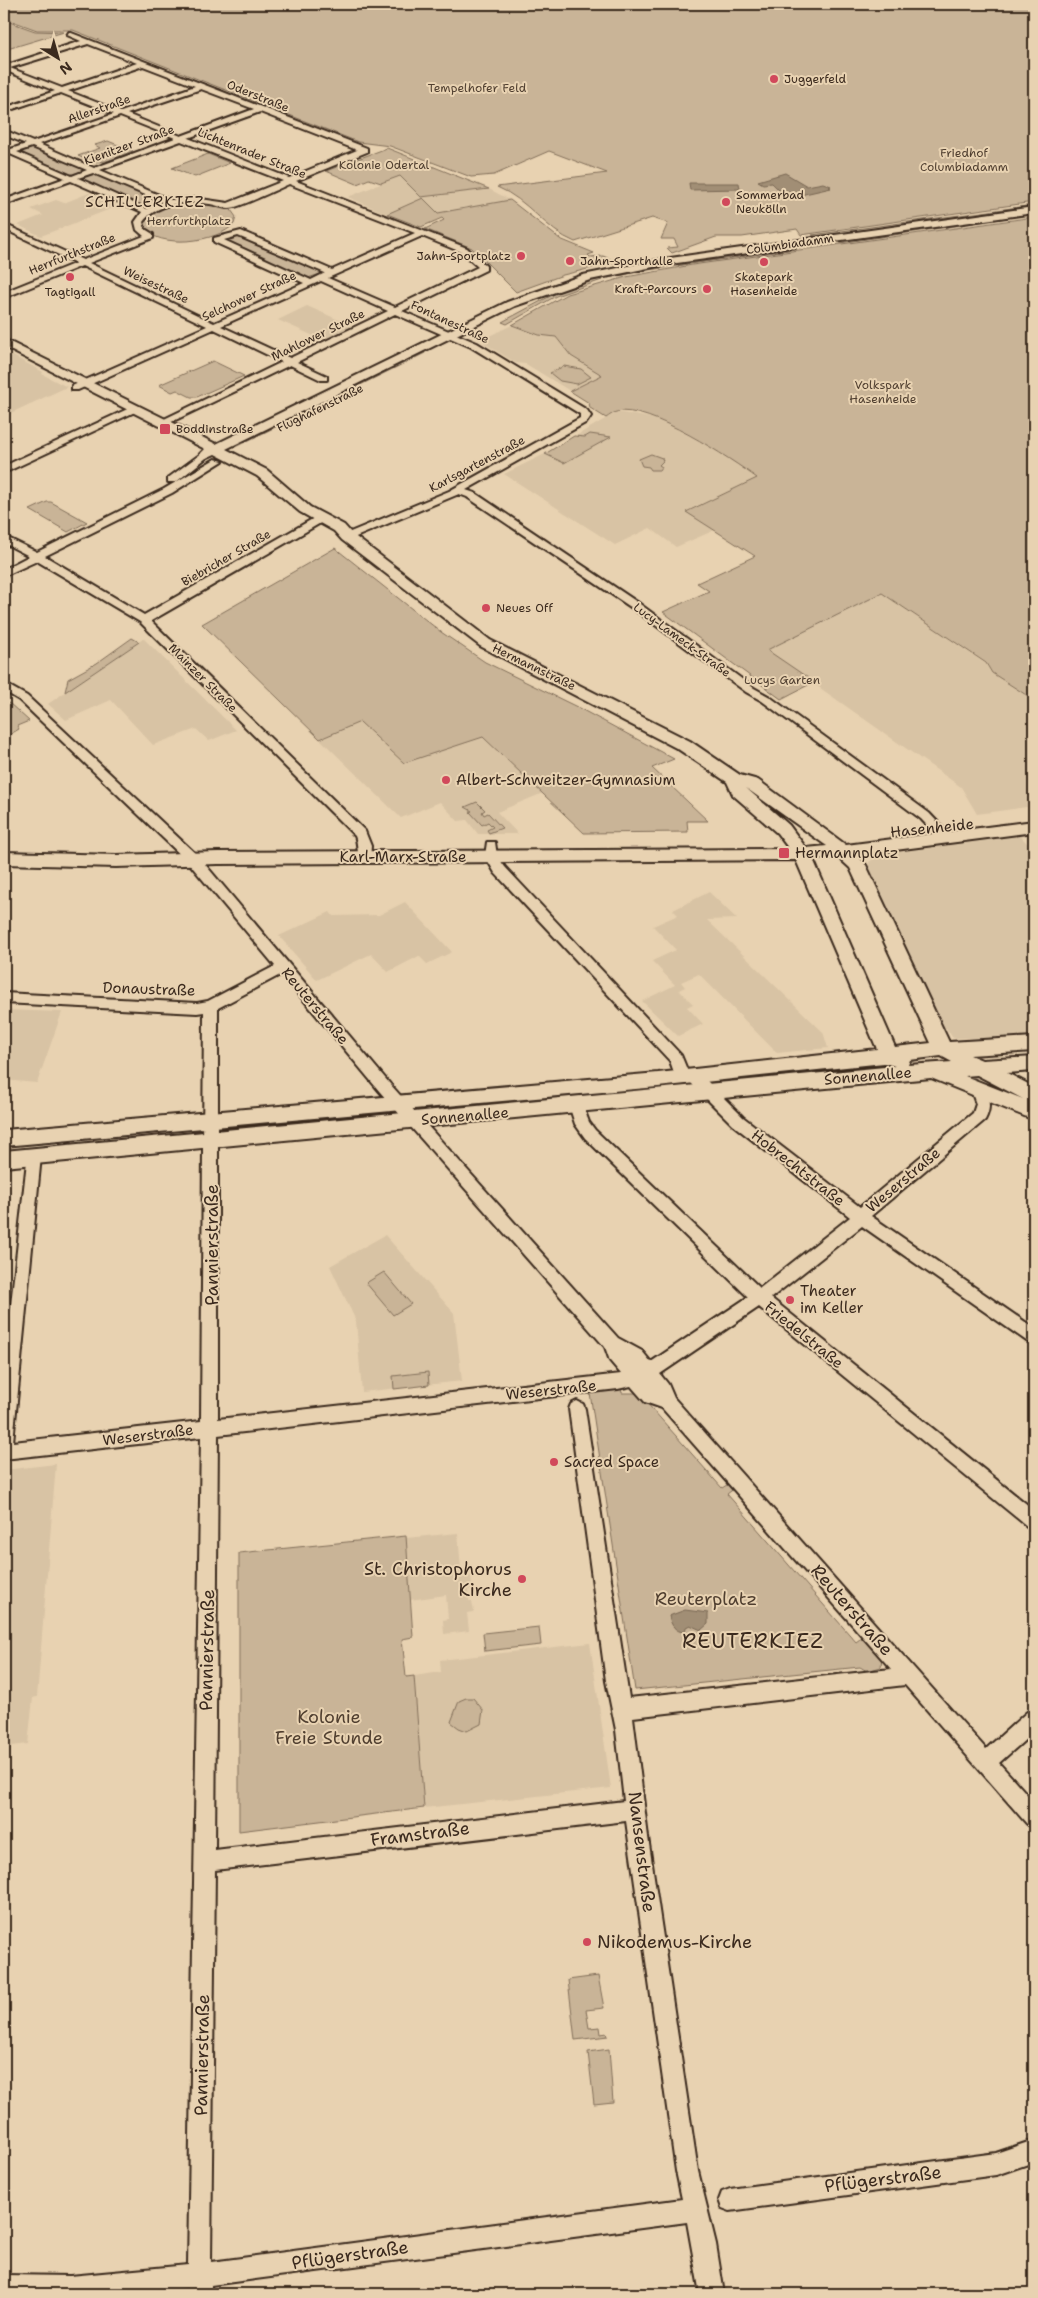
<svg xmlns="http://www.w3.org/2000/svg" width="1038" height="2298" font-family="'Shantell Sans',sans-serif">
<rect width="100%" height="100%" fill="#e8d2b1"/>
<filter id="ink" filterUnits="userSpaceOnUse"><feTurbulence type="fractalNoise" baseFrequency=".02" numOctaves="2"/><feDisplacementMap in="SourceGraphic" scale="10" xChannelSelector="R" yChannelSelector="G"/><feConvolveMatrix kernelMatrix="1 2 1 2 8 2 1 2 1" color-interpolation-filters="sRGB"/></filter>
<g filter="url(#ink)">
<g fill="#d8c3a4">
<path d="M400 176 421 197 489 189 510 200 438 213 423 198 387 214 348 197Z"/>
<path d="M89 193 118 206 41 236 18 225 43 215 31 209 56 200 64 203Z"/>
<path d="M307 306 355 327 325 341 278 320Z"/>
<path d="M512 325 539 335 556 337 571 356 602 375 570 391 526 364 516 363 484 343 485 338Z"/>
<path d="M4 351 43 372 42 374 67 387 4 416Z"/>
<path d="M617 412 658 419 728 456 758 479 686 511 715 530 676 547 650 528 615 545 504 474 545 454Z"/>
<path d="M882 593 986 664 992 673 1034 700V806L977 814 961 787 766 650Z"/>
<path d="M143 638 236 730 209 741 196 729 153 745 111 700 66 720 48 704Z"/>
<path d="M360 722 404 763 483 737 543 793 497 812 518 834H478L467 820 458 821 440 802 401 818 320 739Z"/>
<path d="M1018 834 1034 850V1037L983 1040 982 1038H953L946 1028 941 1029 866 868 869 867V862L876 857 874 854Z"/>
<path d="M709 892 737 919 707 920 823 1032 828 1048 777 1053 699 974 681 982 685 987 679 990 693 1004 687 1007 703 1024 678 1036 642 1001 675 985 652 961 676 950 653 926 678 915 673 910Z"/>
<path d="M405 902 452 952 427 964 419 956 388 972 371 954 317 980 279 936 330 912 333 916 379 915Z"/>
<path d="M4 1010 62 1012 37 1083 4 1080Z"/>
<path d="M385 1235 454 1313 462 1381 362 1392 356 1321 330 1266Z"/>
<path d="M56 1464 37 1697 33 1698 28 1744 4 1747V1470Z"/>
<path d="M458 1533 461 1570H471L472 1589 468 1590 469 1601H472L474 1612 467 1613 469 1631 444 1634 443 1620 448 1619 446 1595 410 1600 406 1538Z"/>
<path d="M590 1643 611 1788 424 1808 414 1676 441 1672 440 1660Z"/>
</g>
<g fill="#c9b497" stroke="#826f5a">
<path d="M4 4H1034V202L801 235 797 229 742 237H716L672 253 667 248 678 247 674 239H661L668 223 652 218 575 242C545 230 529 200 497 187L607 173 549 151 494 175 471 177 390 146 358 142 73 30H37L4 18Z"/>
<path d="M4 20 35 31 64 32 4 50Z"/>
<path d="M108 141 133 151C111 159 101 168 78 156L100 148 95 145Z"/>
<path d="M33 147 86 169V170L68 175 18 153Z"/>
<path d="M387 148 489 189 421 197 400 176 381 183 369 179 357 184 326 171Z"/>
<path d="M208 154 230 163 195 177 172 168Z"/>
<path d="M95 173 164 202 145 209 79 179Z"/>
<path d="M423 198 438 213 510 200 560 239 594 253 588 255 590 257 603 256 617 262 563 275 516 292 472 248 425 229 444 220 442 218 421 227 387 214Z"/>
<path d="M198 202 229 207 236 217 234 224C218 242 158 250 143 227L145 216 161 207Z"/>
<path d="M1034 205 818 237 812 235Z"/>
<path d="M1034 214 840 243 838 241H842Z"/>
<path d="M1034 217V700L992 673 986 663 882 593 767 650 814 682 781 699 663 612 709 591 697 583 755 556 686 512 757 478C731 459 649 404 616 412 613 413 609 416 606 418L590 408 589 403 570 391 602 375 571 356 556 337 539 335 512 325 567 294 626 277 692 265Z"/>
<path d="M235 234 323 271V273L305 279 221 240Z"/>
<path d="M794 248 796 249 648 270 608 278 606 276Z"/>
<path d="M597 279 602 280 556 296 507 324 502 322 556 293Z"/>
<path d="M423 351 425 353 235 447 231 445Z"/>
<path d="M213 361 244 376 197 397H191L177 390 172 392 159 385Z"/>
<path d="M564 366 581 369 591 377 577 384 560 381 550 373Z"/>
<path d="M590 434 611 437 564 463 545 454 574 436 585 437Z"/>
<path d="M651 454 662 458 663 461 659 465 662 467 660 470H651L649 467 642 466 639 459Z"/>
<path d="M47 502H51L87 522 68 532 30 510Z"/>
<path d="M335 548 441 632 485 662 577 707 674 759 652 768 708 821H687L688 832 584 833 483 737 404 763 360 722 320 739 202 624Z"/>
<path d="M132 638 139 642 65 692 68 679 97 663Z"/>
<path d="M9 703 29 721 17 726 19 729 4 738V706Z"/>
<path d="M477 802 485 810 482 812 484 815 488 813 502 828 489 833 487 830 493 827 488 822 482 825 470 812 472 811 465 807Z"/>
<path d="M683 1083 685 1088 427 1112 432 1109 533 1097Z"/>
<path d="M384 1272 411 1304 393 1315 366 1283Z"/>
<path d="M428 1372 429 1385 394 1389 393 1376Z"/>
<path d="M621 1389 622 1393H638L722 1488 730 1483 735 1488 727 1494 856 1642 864 1636 882 1656 881 1667 867 1671 860 1667 635 1690 590 1393Z"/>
<path d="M406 1536 413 1637 402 1639 406 1677 414 1676 424 1808 239 1831V1553Z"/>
<path d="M539 1627 541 1645 485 1651 483 1633Z"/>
<path d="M466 1698H473L483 1710 481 1724 467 1731 459 1728 451 1722 459 1701Z"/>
<path d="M598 1976 604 2008 586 2010 589 2028 600 2027 601 2034 607 2033 608 2036 575 2040 568 1980Z"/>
<path d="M609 2049 613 2102 594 2104 588 2052Z"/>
</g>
<g fill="#a18e75" stroke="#786652">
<path d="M785 173 807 186 823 183 831 186 829 187 831 188 787 198 772 183 763 184 758 181Z"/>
<path d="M689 183H739L740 189 690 190Z"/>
<path d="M685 1610 708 1613V1624L701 1630 690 1625 686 1627 685 1632C675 1632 671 1625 669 1616Z"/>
</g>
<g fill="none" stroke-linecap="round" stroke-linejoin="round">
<g stroke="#3b2a1e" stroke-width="4">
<g id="minor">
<path d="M69 32 367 148V152L296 181 467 248 486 266V270L402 311 477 343 587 410 591 416 587 422 466 490 475 493 640 604 754 688 770 697 929 813 949 834 951 837 949 840H941L921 819 762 701 746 692 632 608 467 497 459 494 351 539H343V535L449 491 580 418V414L471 347 395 314 297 362 327 376V380H321L290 365 163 426 158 423 160 421 282 362 214 329 78 390H72V386L207 326 82 266 4 298V292L76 263 4 229V224L83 260 144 236 137 230 135 222 142 212 71 181 4 205V200L65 178 10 154 4 156V148L11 149 26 144 4 135V130L33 142 114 114 61 93 4 112V108L55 91 4 70V66L81 41 67 35ZM88 44 137 63 62 88 10 68ZM143 66 195 86 121 112 68 91ZM201 89 254 109 181 136 127 114ZM260 112 357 150 289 178 188 138ZM120 116 175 138 94 168 39 144ZM181 141 283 181 228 203 194 198 171 200 100 170ZM32 147 87 170 72 176 17 152ZM93 173 162 202 147 209 78 178ZM289 184 415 233 332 270 241 231 214 238V242L304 283 214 323 89 263 153 238V234L145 229 143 222C158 202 187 201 210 204 216 205 223 208 229 208 239 208 278 189 289 184ZM238 236 325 273 311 280 224 240ZM422 236 461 252 478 267 395 307 328 278ZM321 281 388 311 290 358 221 326Z"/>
<path d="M134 406 139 409 137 411 4 473V466Z"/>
<path d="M202 453 210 455 176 482H168V478Z"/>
<path d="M215 459 223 461 172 493 45 556 144 615 316 517H324V521L151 621 365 831 371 846 370 860H360C357 854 358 843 355 836L140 622 37 561 4 576V569L29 556 4 543V536L37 552 164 489Z"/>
<path d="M4 683 27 696 198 856 390 1084 618 1338 642 1351 651 1362 748 1297 585 1138 575 1124 569 1105 571 1101H581L589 1122 595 1130 760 1288 850 1217 733 1125 688 1080 682 1082 677 1081 670 1061 495 873 485 856 487 842H495L497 856 505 867 681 1055 688 1072 693 1071 698 1072 743 1117 860 1207 973 1113 976 1104 970 1088 972 1084H982C989 1097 992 1107 985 1120L871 1216 1034 1328V1344L1028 1342 862 1226 771 1298 1034 1510V1529L1028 1527 759 1307 660 1374 668 1384 674 1398 986 1749 1027 1712 1034 1709V1732L999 1763 1034 1802V1827L1027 1824 905 1685 633 1717 648 1837 698 2171 716 2244 724 2294H700L687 2222 211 2285V2294H187V2288L136 2294H4V2275L70 2276 188 2265 201 1437 4 1459V1367L28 1152H38L41 1156 13 1442 201 1421 204 1012 197 1013 4 1003V993L197 1003 208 1001 275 966 188 862 19 700 4 691ZM282 974 380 1092 605 1347 610 1361 621 1374 218 1419V1008ZM631 1386 645 1402 662 1408 891 1669 629 1698 585 1409 583 1404 577 1401 571 1404 569 1409 606 1681 616 1730 624 1801 215 1850 218 1435 618 1389ZM626 1821 676 2171 682 2199 211 2262 215 1870Z"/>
<path d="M1034 2140V2162L996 2175 730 2211 722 2208 719 2200 722 2192 730 2189 996 2153Z"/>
</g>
</g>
<g stroke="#3b2a1e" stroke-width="4">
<path id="major" d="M1034 207V213L663 265 590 280 515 306 226 449 267 470 310 507 344 525 352 534 490 640 690 741 740 775 758 780 846 845 1034 821V832L857 855 866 865 949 1042 1034 1037V1051L970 1055 982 1060 1034 1057V1071L1007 1073 1034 1087V1103H1031L1034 1104V1120L931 1078 4 1167V1151L895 1066 884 1063 658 1087 4 1146V1130L658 1073 877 1049 796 860 218 864 116 867 4 864V852L116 855 218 852 789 849 777 833 733 795 727 782 678 749 480 646 342 540 334 531 300 512 257 476 215 454 206 458 201 457 200 454 205 449 4 347V339L216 444 507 302 583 275 663 259ZM746 788 824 844 827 846 806 848 789 825ZM838 857 850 868 931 1043 895 1047 813 859ZM941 1056 952 1062 908 1065 910 1060ZM977 1075 1023 1099 965 1076Z"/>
</g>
<use href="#minor" fill="#e8d2b1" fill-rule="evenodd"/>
<use href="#major" fill="#e8d2b1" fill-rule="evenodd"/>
</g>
</g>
<g fill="#d1495b" stroke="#e8d2b1" stroke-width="2">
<circle cx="774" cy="79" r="5"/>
<circle cx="726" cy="202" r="5"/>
<circle cx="521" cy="256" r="5"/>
<circle cx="570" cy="261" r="5"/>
<circle cx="764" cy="262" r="5"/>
<circle cx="70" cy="277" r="5"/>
<circle cx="707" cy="289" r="5"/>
<rect x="159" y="423" width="12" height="12" rx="2.5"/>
<circle cx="486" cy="608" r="5"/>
<circle cx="446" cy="780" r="5"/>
<rect x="778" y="847" width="12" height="12" rx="2.5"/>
<circle cx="790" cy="1300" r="5"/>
<circle cx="554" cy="1462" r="5"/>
<circle cx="522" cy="1579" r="5"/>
<circle cx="587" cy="1942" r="5"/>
</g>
<g text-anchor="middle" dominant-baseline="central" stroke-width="4" stroke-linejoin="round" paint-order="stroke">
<g font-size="12" fill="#3b2a1e" stroke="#e8d2b1" text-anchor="start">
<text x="784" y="79">Juggerfeld</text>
<text x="736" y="195">Sommerbad<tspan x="736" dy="14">Neukölln</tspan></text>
<text x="511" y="256" text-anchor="end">Jahn-Sportplatz</text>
<text x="580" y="261">Jahn-Sporthalle</text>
<text x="764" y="277" text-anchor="middle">Skatepark<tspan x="764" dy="14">Hasenheide</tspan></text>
<text x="697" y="289" text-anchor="end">Kraft-Parcours</text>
<text x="70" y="292" text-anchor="middle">Tagtigall</text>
<text x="176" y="429">Boddinstraße</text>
<text x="496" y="608">Neues Off</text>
</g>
<g font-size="12" fill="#503f30" stroke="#e8d2b1">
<text x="477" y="88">Tempelhofer Feld</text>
<text x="964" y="153">Friedhof<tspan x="964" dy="14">Columbiadamm</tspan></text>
<text x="384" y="165">Kolonie Odertal</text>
<text x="189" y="221">Herrfurthplatz</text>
<text x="883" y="385">Volkspark<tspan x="883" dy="14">Hasenheide</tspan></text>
<text x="782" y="680">Lucys Garten</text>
</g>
<g font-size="12" fill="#3b2a1e" stroke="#e8d2b1">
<text transform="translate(258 96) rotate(22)">Oderstraße</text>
<text transform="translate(99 109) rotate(-19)">Allerstraße</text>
<text transform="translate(129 145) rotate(-20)">Kienitzer Straße</text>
<text transform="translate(252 153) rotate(22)">Lichtenrader Straße</text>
<text transform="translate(790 244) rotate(-8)">Columbiadamm</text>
<text transform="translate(72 254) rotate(-22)">Herrfurthstraße</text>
<text transform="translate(156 285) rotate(25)">Weisestraße</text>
<text transform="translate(249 296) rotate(-25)">Selchower Straße</text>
<text transform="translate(450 322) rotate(25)">Fontanestraße</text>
<text transform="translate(318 335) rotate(-26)">Mahlower Straße</text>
<text transform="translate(320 408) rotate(-26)">Flughafenstraße</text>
<text transform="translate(477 464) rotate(-28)">Karlsgartenstraße</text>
<text transform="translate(226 558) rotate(-30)">Biebricher Straße</text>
<text transform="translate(682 640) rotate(36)">Lucy-Lameck-Straße</text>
<text transform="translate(534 667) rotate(26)">Hermannstraße</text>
<text transform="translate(203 678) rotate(45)">Mainzer Straße</text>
</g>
<g font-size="15" letter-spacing="1" fill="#3b2a1e" stroke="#e8d2b1">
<text x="145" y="202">SCHILLERKIEZ</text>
</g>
<g font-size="15" fill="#3b2a1e" stroke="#e8d2b1" text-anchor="start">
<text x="456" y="780">Albert-Schweitzer-Gymnasium</text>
<text x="795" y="853">Hermannplatz</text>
<text x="800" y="1291">Theater<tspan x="800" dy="17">im Keller</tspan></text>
<text x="564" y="1462">Sacred Space</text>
</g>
<g font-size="15" fill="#3b2a1e" stroke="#e8d2b1">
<text transform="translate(932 828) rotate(-6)">Hasenheide</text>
<text x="403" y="857">Karl-Marx-Straße</text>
<text transform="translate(149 989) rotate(2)">Donaustraße</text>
<text transform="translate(315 1006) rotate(50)">Reuterstraße</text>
<text transform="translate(868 1076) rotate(-5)">Sonnenallee</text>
<text transform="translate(465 1116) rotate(-5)">Sonnenallee</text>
<text transform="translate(798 1168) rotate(38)">Hobrechtstraße</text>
<text transform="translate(903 1180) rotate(-40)">Weserstraße</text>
<text transform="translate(804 1335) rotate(39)">Friedelstraße</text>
<text transform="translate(551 1390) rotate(-6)">Weserstraße</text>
<text transform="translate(148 1435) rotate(-7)">Weserstraße</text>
</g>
<g font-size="18" fill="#3b2a1e" stroke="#e8d2b1">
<text transform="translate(212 1245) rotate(-90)">Pannierstraße</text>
<text transform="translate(852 1610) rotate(49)">Reuterstraße</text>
<text transform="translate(207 1650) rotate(-89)">Pannierstraße</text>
<text transform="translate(420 1834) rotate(-7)">Framstraße</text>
<text transform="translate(642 1852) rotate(83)">Nansenstraße</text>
<text transform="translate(202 2055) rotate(-89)">Pannierstraße</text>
<text transform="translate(883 2179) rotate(-7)">Pflügerstraße</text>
<text transform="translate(350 2255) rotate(-8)">Pflügerstraße</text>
</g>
<g font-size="18" fill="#3b2a1e" stroke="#e8d2b1" text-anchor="end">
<text x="512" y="1569">St. Christophorus<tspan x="512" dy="21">Kirche</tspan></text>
<text x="597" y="1942" text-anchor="start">Nikodemus-Kirche</text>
</g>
<g font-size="18" fill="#503f30" stroke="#e8d2b1">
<text x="706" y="1599">Reuterplatz</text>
<text x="329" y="1717">Kolonie<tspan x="329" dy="21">Freie Stunde</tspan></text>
</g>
<g font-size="21" letter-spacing="1" fill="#3b2a1e" stroke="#e8d2b1">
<text x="753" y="1641">REUTERKIEZ</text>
</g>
</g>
<rect width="1038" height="2298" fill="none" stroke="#e8d2b1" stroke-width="20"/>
<rect x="10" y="10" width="1018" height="2278" fill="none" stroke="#3b2a1e" stroke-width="2" filter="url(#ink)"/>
<g transform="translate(58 58) rotate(143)" stroke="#e8d2b1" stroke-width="4" paint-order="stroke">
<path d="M0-4L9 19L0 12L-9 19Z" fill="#3b2a1e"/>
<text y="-8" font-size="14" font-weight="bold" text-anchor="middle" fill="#3b2a1e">N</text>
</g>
</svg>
